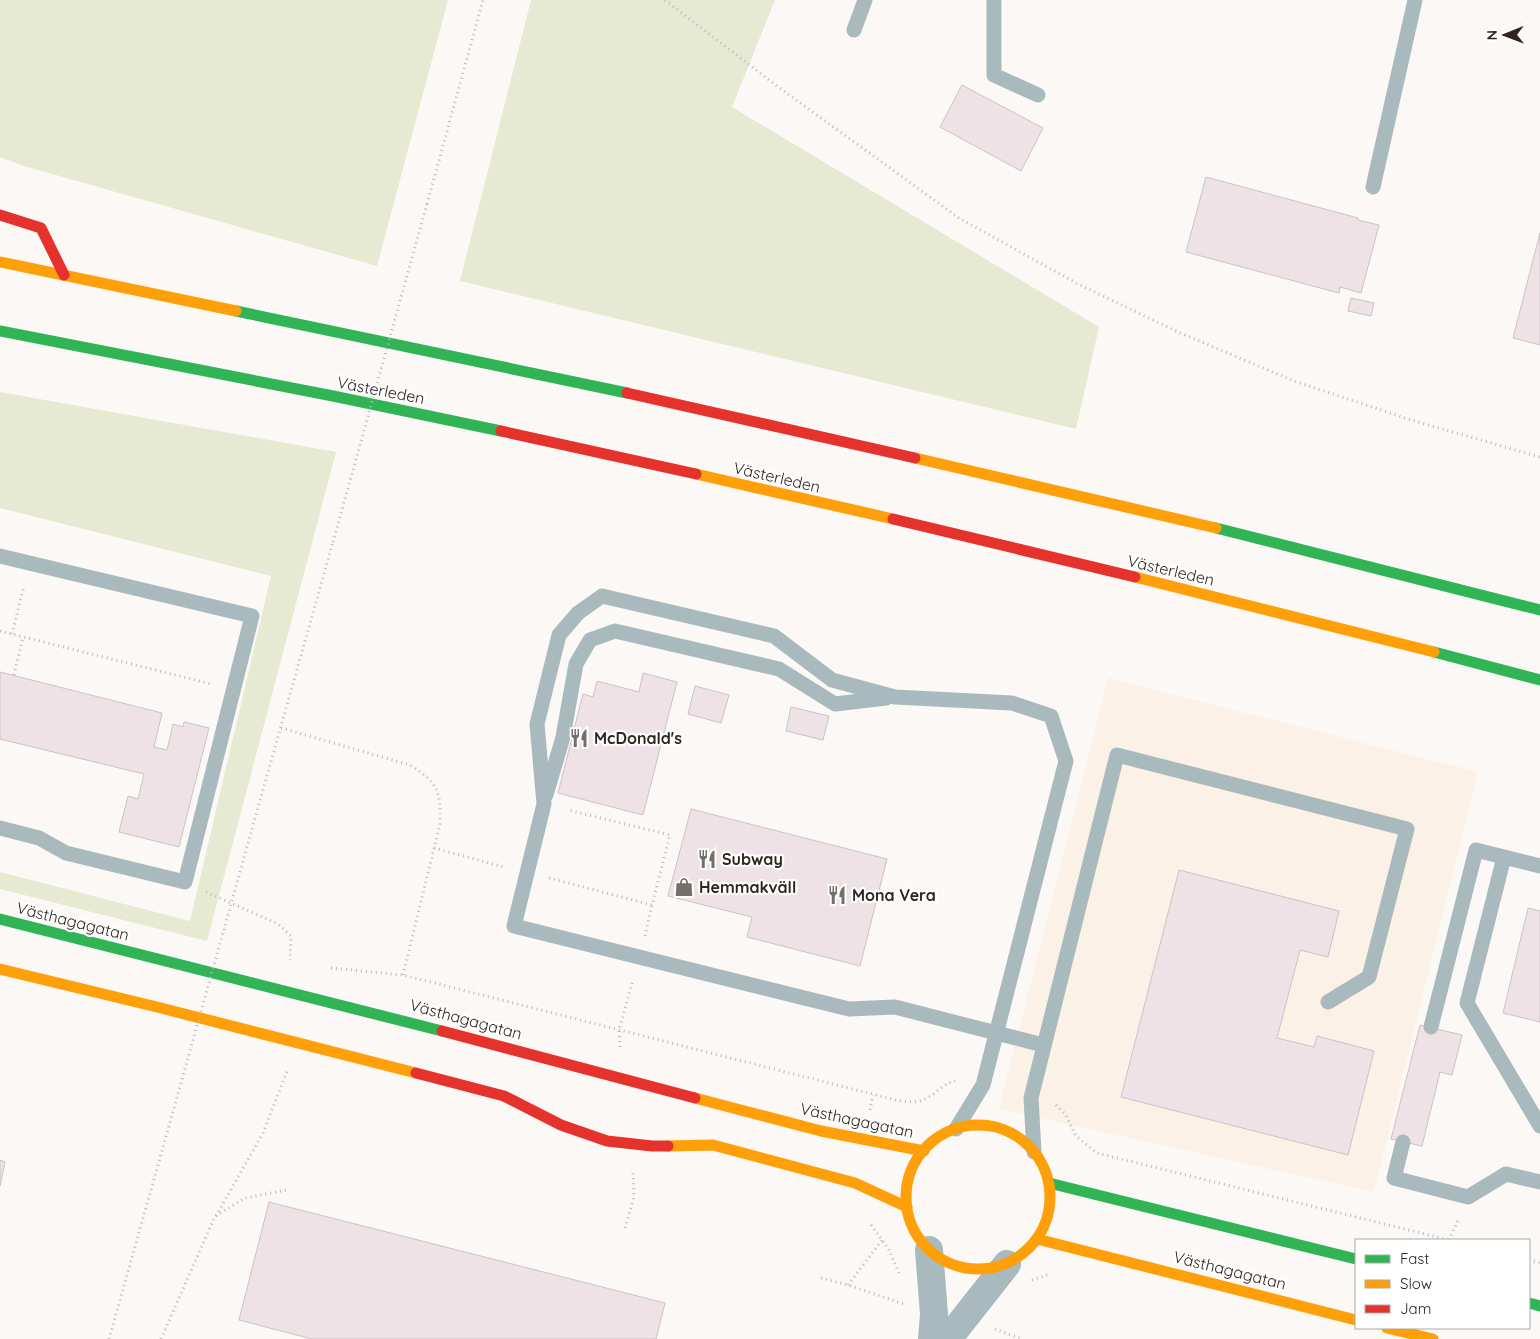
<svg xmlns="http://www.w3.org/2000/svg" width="1540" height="1339" font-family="Quicksand,sans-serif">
<rect width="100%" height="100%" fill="#fbf8f5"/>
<path fill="#fbf1e6" d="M1108 678 1478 772 1374 1192 999 1109Z"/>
<g fill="#e7ead2">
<path d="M0 0H448L377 266 24 166 0 157Z"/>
<path d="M531 0H775L732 107 1099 327 1076 429 460 281Z"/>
<path d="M0 392 336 452 207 941 0 889V872L190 921 271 576 0 508Z"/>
</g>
<g fill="#eee2e7" stroke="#cac3c5">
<path d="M962 85 1043 128 1021 171 940 127Z"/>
<path d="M1206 177 1358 218V220L1379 225 1361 293 1340 287 1339 293 1186 252Z"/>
<path d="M1540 233V345L1513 338Z"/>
<path d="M1351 298 1374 303 1371 316 1348 311Z"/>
<path d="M0 672 162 713 154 747 167 750 173 724 183 727 184 722 209 728 179 847 119 832 128 796 138 799 144 774 0 739Z"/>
<path d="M643 673 677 682 643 815 558 793 583 694 593 697 597 681 639 692Z"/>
<path d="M695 686 729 695 721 723 688 714Z"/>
<path d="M791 707 829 716 823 740 786 731Z"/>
<path d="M691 809 887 859 860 966 747 937 752 917 668 896Z"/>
<path d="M1179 870 1339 911 1328 957 1300 950 1277 1038 1314 1047 1317 1036 1374 1051 1348 1155 1121 1097Z"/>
<path d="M1528 908 1540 911V1022L1503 1013Z"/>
<path d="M1420 1025 1462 1035 1452 1075 1440 1072 1422 1146 1391 1139Z"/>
<path d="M0 1160 5 1162 0 1186Z"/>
<path d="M269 1202 665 1303 656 1339H312L239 1320Z"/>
</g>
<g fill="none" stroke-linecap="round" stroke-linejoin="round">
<g stroke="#b2bcbe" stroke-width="3" stroke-dasharray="1 4" stroke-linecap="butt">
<path d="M665 0 777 86 959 218 1076 283 1178 332 1294 381 1411 420 1540 457"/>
<path d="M427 204 483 0"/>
<path d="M0 631 211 684"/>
<path d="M12 634 24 586"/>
<path d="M14 675 23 637"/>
<path d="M281 728 410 765C438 783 441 791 440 824L403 975"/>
<path d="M252 829 333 542"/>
<path d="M434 848 504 867"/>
<path d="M549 878 652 905 670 835 568 810"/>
<path d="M206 892 278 924 291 936 290 960"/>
<path d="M645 936 652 905"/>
<path d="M331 968 403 975 896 1100C903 1101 913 1103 920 1101 934 1098 943 1081 958 1081"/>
<path d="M620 1047 619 1030 633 980"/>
<path d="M1056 1105 1065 1114 1076 1136 1097 1153 1449 1240"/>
<path d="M870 1110 873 1095"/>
<path d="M216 1216 263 1133 287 1071"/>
<path d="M871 1225 889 1250 899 1273"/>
<path d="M625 1228 634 1197 633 1173"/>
<path d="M1449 1240 1459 1218"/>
<path d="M1529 1260 1540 1263"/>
<path d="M821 1278 848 1285 904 1304"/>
<path d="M1032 1280 1050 1274"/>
<path d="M848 1285 882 1240"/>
<path d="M995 1329 1022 1339"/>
<path d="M109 1339 174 1108"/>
<path d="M161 1339 215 1216 245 1198 286 1190"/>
</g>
<g stroke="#a8babd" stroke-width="15">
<path d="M994 0V75L1038 95"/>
<path d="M854 30 865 0"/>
<path d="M1373 187 1415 0"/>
<path d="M0 556 252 616 185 882 66 853 39 838 0 828"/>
<path d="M546 795 563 737 576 664 590 640 615 631 779 669 835 704 886 698"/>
<path d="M1504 857 1467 1003 1540 1126"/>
<path d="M1431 1027 1476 850 1540 866"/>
<path d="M956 1129 983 1085 1066 761 1051 716 1012 703 895 697 832 680 774 636 602 596 578 613 559 635 537 724 544 804 514 926 849 1009 895 1007 1043 1045"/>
<path d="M1403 1142 1394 1178 1468 1197 1506 1174 1540 1182"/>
<path d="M1034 1152 1031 1098 1117 755 1407 829 1369 977 1328 1002"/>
</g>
<g stroke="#a8babd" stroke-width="28">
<path d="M929 1250 934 1314 932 1339"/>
<path d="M948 1339 1007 1264"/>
</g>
<g stroke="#30b455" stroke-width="11">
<path d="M236 311 627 393"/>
<path d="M0 331 333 396 501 431"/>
<path d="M1216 528 1540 610"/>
<path d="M1434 652 1540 680"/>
<path d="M0 919 442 1031"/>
<path d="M1049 1183 1356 1259"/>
<path d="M1529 1303 1540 1306"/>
</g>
<g stroke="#ff9f0a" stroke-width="11">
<path d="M0 262 236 311"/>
<path d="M915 458 1216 528"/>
<path d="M696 474 893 519"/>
<path d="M1135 577 1434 652"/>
<path d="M0 969 157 1007 416 1073"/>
<path d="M695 1098 821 1131 924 1151"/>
<circle cx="978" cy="1197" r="72"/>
<path d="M668 1146 713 1145 855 1183 907 1207"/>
<path d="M1037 1239 1356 1320"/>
<path d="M1387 1328 1433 1339"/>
</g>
<g stroke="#e5322d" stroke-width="11">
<path d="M0 215 41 228 64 275"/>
<path d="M627 393 915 458"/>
<path d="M501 431 696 474"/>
<path d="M893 519 1135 577"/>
<path d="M442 1031 695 1098"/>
<path d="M416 1073 504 1096 561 1125 607 1141 652 1146H668"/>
</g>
<g stroke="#b2bcbe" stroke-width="3" stroke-dasharray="1 4" stroke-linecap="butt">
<path d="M333 542 427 204"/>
<path d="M174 1108 252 829"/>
</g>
</g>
<defs>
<g id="restaurant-bare" transform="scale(1.5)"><path d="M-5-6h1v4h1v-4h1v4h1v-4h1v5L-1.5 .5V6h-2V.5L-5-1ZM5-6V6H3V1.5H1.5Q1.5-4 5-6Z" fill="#766e69" stroke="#fff" stroke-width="2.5" paint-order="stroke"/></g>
<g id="shop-bare" transform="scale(1.5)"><path d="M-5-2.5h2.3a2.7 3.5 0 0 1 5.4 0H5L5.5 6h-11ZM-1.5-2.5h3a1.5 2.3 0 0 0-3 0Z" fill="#766e69" stroke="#fff" stroke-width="2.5" paint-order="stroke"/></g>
</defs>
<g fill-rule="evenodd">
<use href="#restaurant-bare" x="579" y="738"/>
<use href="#restaurant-bare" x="707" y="859"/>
<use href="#shop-bare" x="684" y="887"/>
<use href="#restaurant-bare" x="837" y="895"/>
</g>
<g text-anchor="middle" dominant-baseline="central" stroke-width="4.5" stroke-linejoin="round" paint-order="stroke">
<g font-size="16" fill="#2f241e" stroke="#fff">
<text transform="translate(381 390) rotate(11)">Västerleden</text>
<text transform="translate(777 477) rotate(13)">Västerleden</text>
<text transform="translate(1171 570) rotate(13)">Västerleden</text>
<text transform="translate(73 921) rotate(14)">Västhagagatan</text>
<text transform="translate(466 1019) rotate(15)">Västhagagatan</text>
<text transform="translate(857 1120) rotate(12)">Västhagagatan</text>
<text transform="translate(1230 1270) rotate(14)">Västhagagatan</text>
</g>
<g font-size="16" font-weight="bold" fill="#2f241e" stroke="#fff" text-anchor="start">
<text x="594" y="738">McDonald's</text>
<text x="722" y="859">Subway</text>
<text x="699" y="887">Hemmakväll</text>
<text x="852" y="895">Mona Vera</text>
</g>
</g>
<rect x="1355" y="1239" width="175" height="90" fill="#ffffff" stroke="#aca7a5"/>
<rect x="1365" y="1255" width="25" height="8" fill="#30b455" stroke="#aca7a5"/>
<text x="1400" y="1264" font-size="15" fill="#2f241e">Fast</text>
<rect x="1365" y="1280" width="25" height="8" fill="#ff9f0a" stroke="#aca7a5"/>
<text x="1400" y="1289" font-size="15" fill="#2f241e">Slow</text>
<rect x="1365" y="1305" width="25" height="8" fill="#e5322d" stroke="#aca7a5"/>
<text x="1400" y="1314" font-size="15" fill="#2f241e">Jam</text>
<g transform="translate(1505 35) rotate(269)" stroke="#ffffff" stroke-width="4" paint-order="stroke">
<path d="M0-4L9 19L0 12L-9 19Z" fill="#2f241e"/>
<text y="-8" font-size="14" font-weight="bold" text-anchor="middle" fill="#2f241e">N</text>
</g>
</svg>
